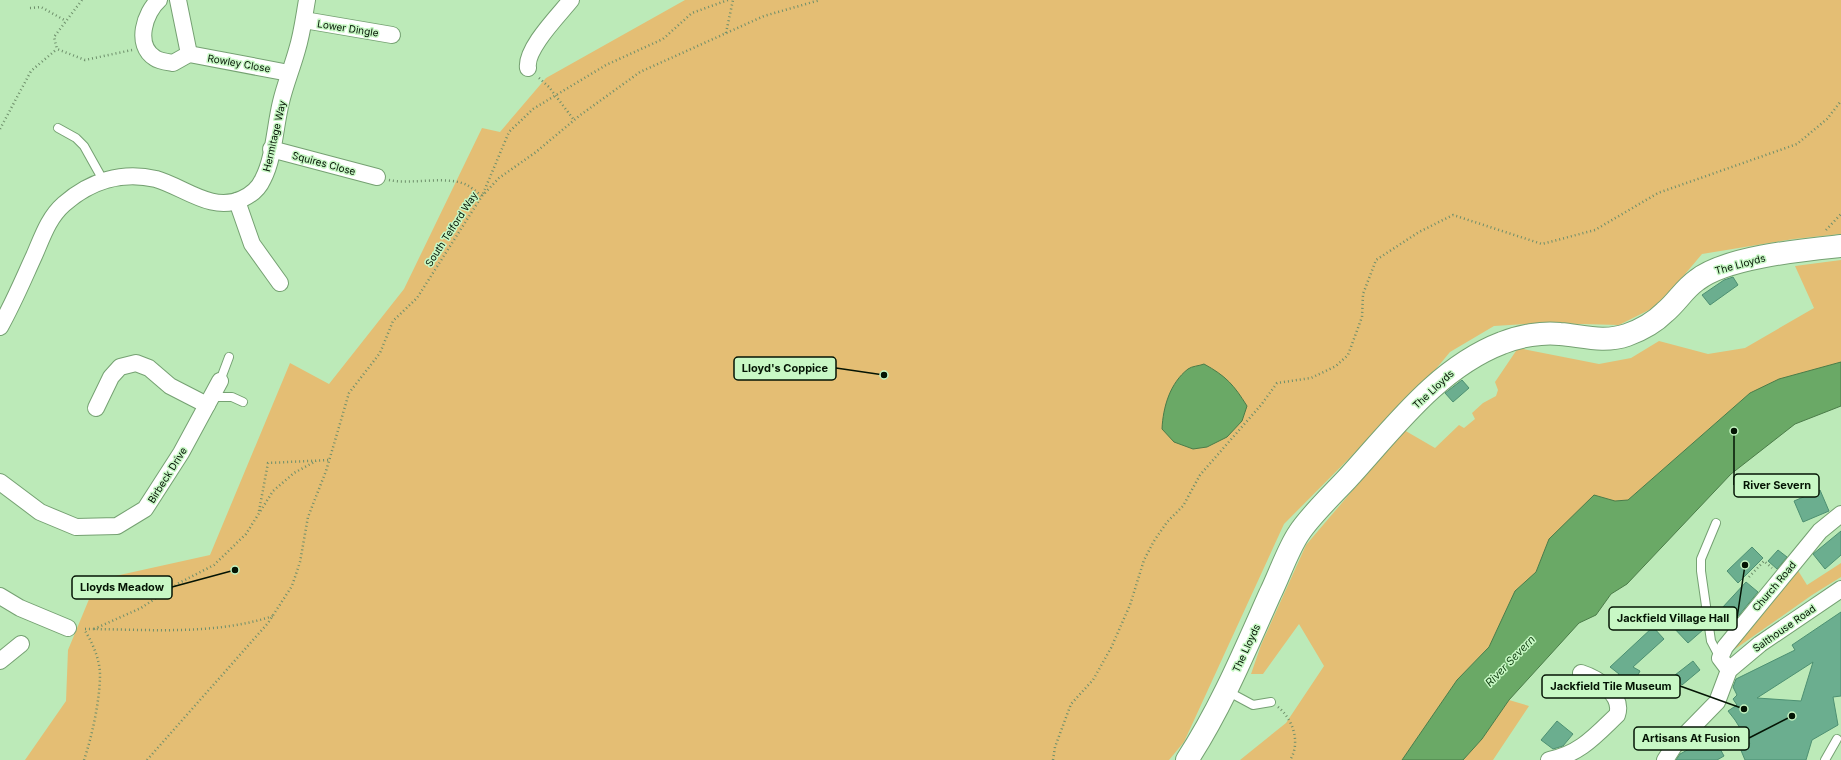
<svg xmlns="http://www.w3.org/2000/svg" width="1841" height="760" font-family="Inter,sans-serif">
<rect width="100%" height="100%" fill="#bceab8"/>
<g fill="#e4be74">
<path d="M685 0H1841V234L1794 239 1702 254 1659 305 1619 325 1542 323 1494 326 1450 352 1426 381 1284 524 1184 742 1169 760H25L66 701 68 650 97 580 210 555 290 363 329 384 404 289 482 128 500 132 546 78Z"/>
<path d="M1841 260V362L1750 393 1628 500 1615 501 1549 539 1536 572 1515 591 1489 647 1457 680 1402 760H1240L1286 723 1324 666 1299 624 1263 674H1251L1261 645 1306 545 1404 430 1435 448 1459 425 1464 428 1475 419 1472 413 1483 403 1496 396 1498 390 1495 382 1518 348 1599 364 1631 358 1659 341 1708 354 1745 348 1814 308 1795 266Z"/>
<path d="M1841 563V577L1812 595 1728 654 1797 569 1807 585Z"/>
<path d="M1509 700 1529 706 1493 760H1463L1482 739Z"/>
</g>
<g fill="#6aa966" stroke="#4b7c49">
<path d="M1841 362V406L1795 424 1731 474 1627 584 1611 594 1596 615 1579 623 1509 700 1482 739 1463 760H1402L1457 680 1489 647 1515 591 1536 572 1549 539 1594 495 1615 501 1628 500 1750 393 1779 379Z"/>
<path d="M1204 364C1226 376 1234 385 1247 406L1242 421 1227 437 1207 447 1193 449 1174 442 1162 429C1163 407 1170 383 1188 369 1192 366 1199 366 1204 364Z"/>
</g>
<g fill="#6bae8f" stroke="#4d9072" fill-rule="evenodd">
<path d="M1733 277 1738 285 1710 305 1702 295 1724 280Z"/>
<path d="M1462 380 1469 388 1453 402 1445 393Z"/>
<path d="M1820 490 1829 511 1803 522 1794 501Z"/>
<path d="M1841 531V555L1825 569 1813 554Z"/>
<path d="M1752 547 1763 558 1738 583 1727 571Z"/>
<path d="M1778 550 1787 557 1777 569 1768 561Z"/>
<path d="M1746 582 1758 592 1735 620 1722 608Z"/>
<path d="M1689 611 1704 629 1688 643 1672 626Z"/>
<path d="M1841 612V696L1833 697 1838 725 1812 740 1806 760H1745L1740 748 1750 744 1735 720 1728 711 1737 705 1733 699 1737 695 1733 687 1736 679 1795 650 1792 645ZM1813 662 1801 701 1757 698Z"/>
<path d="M1653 627 1664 639 1633 667 1640 671 1629 692 1615 682 1619 674 1610 667Z"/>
<path d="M1693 661 1700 670 1682 685 1675 675Z"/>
<path d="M1557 721 1573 734 1563 746 1553 749 1541 740Z"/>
<path d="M1713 736 1724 756 1717 760H1676L1680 754Z"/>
</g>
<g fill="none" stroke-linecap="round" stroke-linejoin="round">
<g stroke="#75a172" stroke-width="10">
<g id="lane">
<path d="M58 128 76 138 84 146 103 180"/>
<path d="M220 381 229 357"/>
<path d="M212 397H232L243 402"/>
<path d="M1716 523 1701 559V571L1711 641 1720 658"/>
<path d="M1227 691 1253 705 1271 702"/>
<path d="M1825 760 1837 739"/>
</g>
</g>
<g stroke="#75a172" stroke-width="18">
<g id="street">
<path d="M159 0C145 12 134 45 155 58 159 61 167 62 173 63L189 54 289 73"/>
<path d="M178 0 189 54"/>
<path d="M304 20 392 35"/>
<path d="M528 68C525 49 559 15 571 0"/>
<path d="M271 149 377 177"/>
<path d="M237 201 252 244 280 283"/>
<path d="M0 327C13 304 23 280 34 256 42 238 48 218 64 204 90 181 122 171 156 179 184 187 212 213 242 199 251 195 259 188 263 179 274 158 275 126 281 102 285 85 292 68 297 50 302 34 304 17 307 0"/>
<path d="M96 408 111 377 120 367 136 363 149 368 170 386 207 405"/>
<path d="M0 482 40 512 76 527 117 526 145 509 181 453 220 381"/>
<path d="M0 596 20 608 68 628"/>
<path d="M0 661 21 644"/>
<path d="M1729 670 1720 658 1725 647 1820 531 1841 514"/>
<path d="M1549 760C1580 754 1595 736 1617 715 1624 695 1597 678 1581 673"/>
<path d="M1665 760 1674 746 1717 702 1729 670 1760 644 1841 589"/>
</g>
</g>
<g stroke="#75a172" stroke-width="24">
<path id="secondary" d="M1187 760C1221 708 1245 650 1270 594 1279 576 1288 549 1299 533 1310 516 1333 494 1347 479 1393 429 1437 368 1502 343 1519 336 1542 332 1560 334 1583 336 1604 343 1627 335 1641 330 1654 323 1665 312 1677 302 1684 289 1697 280 1726 257 1803 250 1841 246"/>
</g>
<g stroke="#6d8e6a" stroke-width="2.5" stroke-dasharray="1 3" stroke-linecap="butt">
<path d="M82 0 54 37 57 49 85 60 132 50"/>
<path d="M30 8 41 7 66 21"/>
<path d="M726 33 733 0"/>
<path d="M539 78 549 87 574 120"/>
<path d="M0 129 31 71 57 49"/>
<path d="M389 180C412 185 447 175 467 185 472 188 477 192 482 196L509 132 533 109 606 65 663 39 692 13 728 0"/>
<path d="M1826 230 1841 214"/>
<path d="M259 511 268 463 329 460"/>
<path d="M1749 577 1764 561 1772 568"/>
<path d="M85 629C146 629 213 636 273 616"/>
<path d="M94 629 141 608 179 583 214 565 246 534 273 491 294 473 316 461"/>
<path d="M1278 707C1293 719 1301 743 1290 760"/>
<path d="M84 760C92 737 100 699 100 675 100 659 92 642 84 629"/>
<path d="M147 760 268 623 292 586 300 562 308 517 326 471 349 393 380 353 393 321 417 298 482 196 499 178 536 152 579 116 640 72 764 16 820 0"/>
<path d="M1053 760 1055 747 1071 704 1093 680 1111 648 1130 605 1144 560 1154 541 1167 522 1183 506 1200 475 1261 405 1277 383 1311 378 1336 366 1348 355 1362 317 1363 294 1376 260 1419 232 1453 215 1542 244 1595 230 1658 193 1797 144 1827 119 1841 101"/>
</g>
<use href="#lane" stroke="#fff" stroke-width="8"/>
<use href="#street" stroke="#fff" stroke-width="16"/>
<use href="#secondary" stroke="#fff" stroke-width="22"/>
</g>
<g text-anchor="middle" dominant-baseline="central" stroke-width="3" stroke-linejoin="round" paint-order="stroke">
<g font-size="10" fill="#041404" stroke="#c8f8c5">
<text transform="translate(348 28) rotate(9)">Lower Dingle</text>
<text transform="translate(239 63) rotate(10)">Rowley Close</text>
<text transform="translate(274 136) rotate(-77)">Hermitage Way</text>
<text transform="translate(324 163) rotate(15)">Squires Close</text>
<text transform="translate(451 229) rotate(-57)">South Telford Way</text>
<text transform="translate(1740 264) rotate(-15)">The Lloyds</text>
<text transform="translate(1433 389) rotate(-43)">The Lloyds</text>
<text transform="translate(167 475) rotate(-58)">Birbeck Drive</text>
<text transform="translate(1774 586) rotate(-50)">Church Road</text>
<text transform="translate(1784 628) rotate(-35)">Salthouse Road</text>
<text transform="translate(1246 648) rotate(-65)">The Lloyds</text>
</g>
<g font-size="11" font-style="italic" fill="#113e10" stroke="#c8f8c5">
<text transform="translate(1510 661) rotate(-46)">River Severn</text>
</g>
</g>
<path fill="none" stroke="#041404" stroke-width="1.5" d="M884 375L836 368M1734 431L1734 485M235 570L172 587M1745 565L1737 618M1744 709L1680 686M1792 716L1749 738"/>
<g fill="#041404" stroke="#c8f8c5" stroke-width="1.5">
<circle cx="884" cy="375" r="4"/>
<circle cx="1734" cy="431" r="4"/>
<circle cx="235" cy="570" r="4"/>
<circle cx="1745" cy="565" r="4"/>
<circle cx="1744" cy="709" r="4"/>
<circle cx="1792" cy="716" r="4"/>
</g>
<g fill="#c8f8c5" stroke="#041404" stroke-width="1.5">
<rect x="734" y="357" width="102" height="23" rx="4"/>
<rect x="1734" y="474" width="85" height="23" rx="4"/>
<rect x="72" y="576" width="100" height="23" rx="4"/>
<rect x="1609" y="607" width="128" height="23" rx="4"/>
<rect x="1542" y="675" width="138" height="23" rx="4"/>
<rect x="1634" y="727" width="115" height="23" rx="4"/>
</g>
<g font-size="11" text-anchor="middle" font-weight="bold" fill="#041404">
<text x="785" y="372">Lloyd's Coppice</text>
<text x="1777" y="489">River Severn</text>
<text x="122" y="591">Lloyds Meadow</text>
<text x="1673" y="622">Jackfield Village Hall</text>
<text x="1611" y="690">Jackfield Tile Museum</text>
<text x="1691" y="742">Artisans At Fusion</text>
</g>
</svg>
